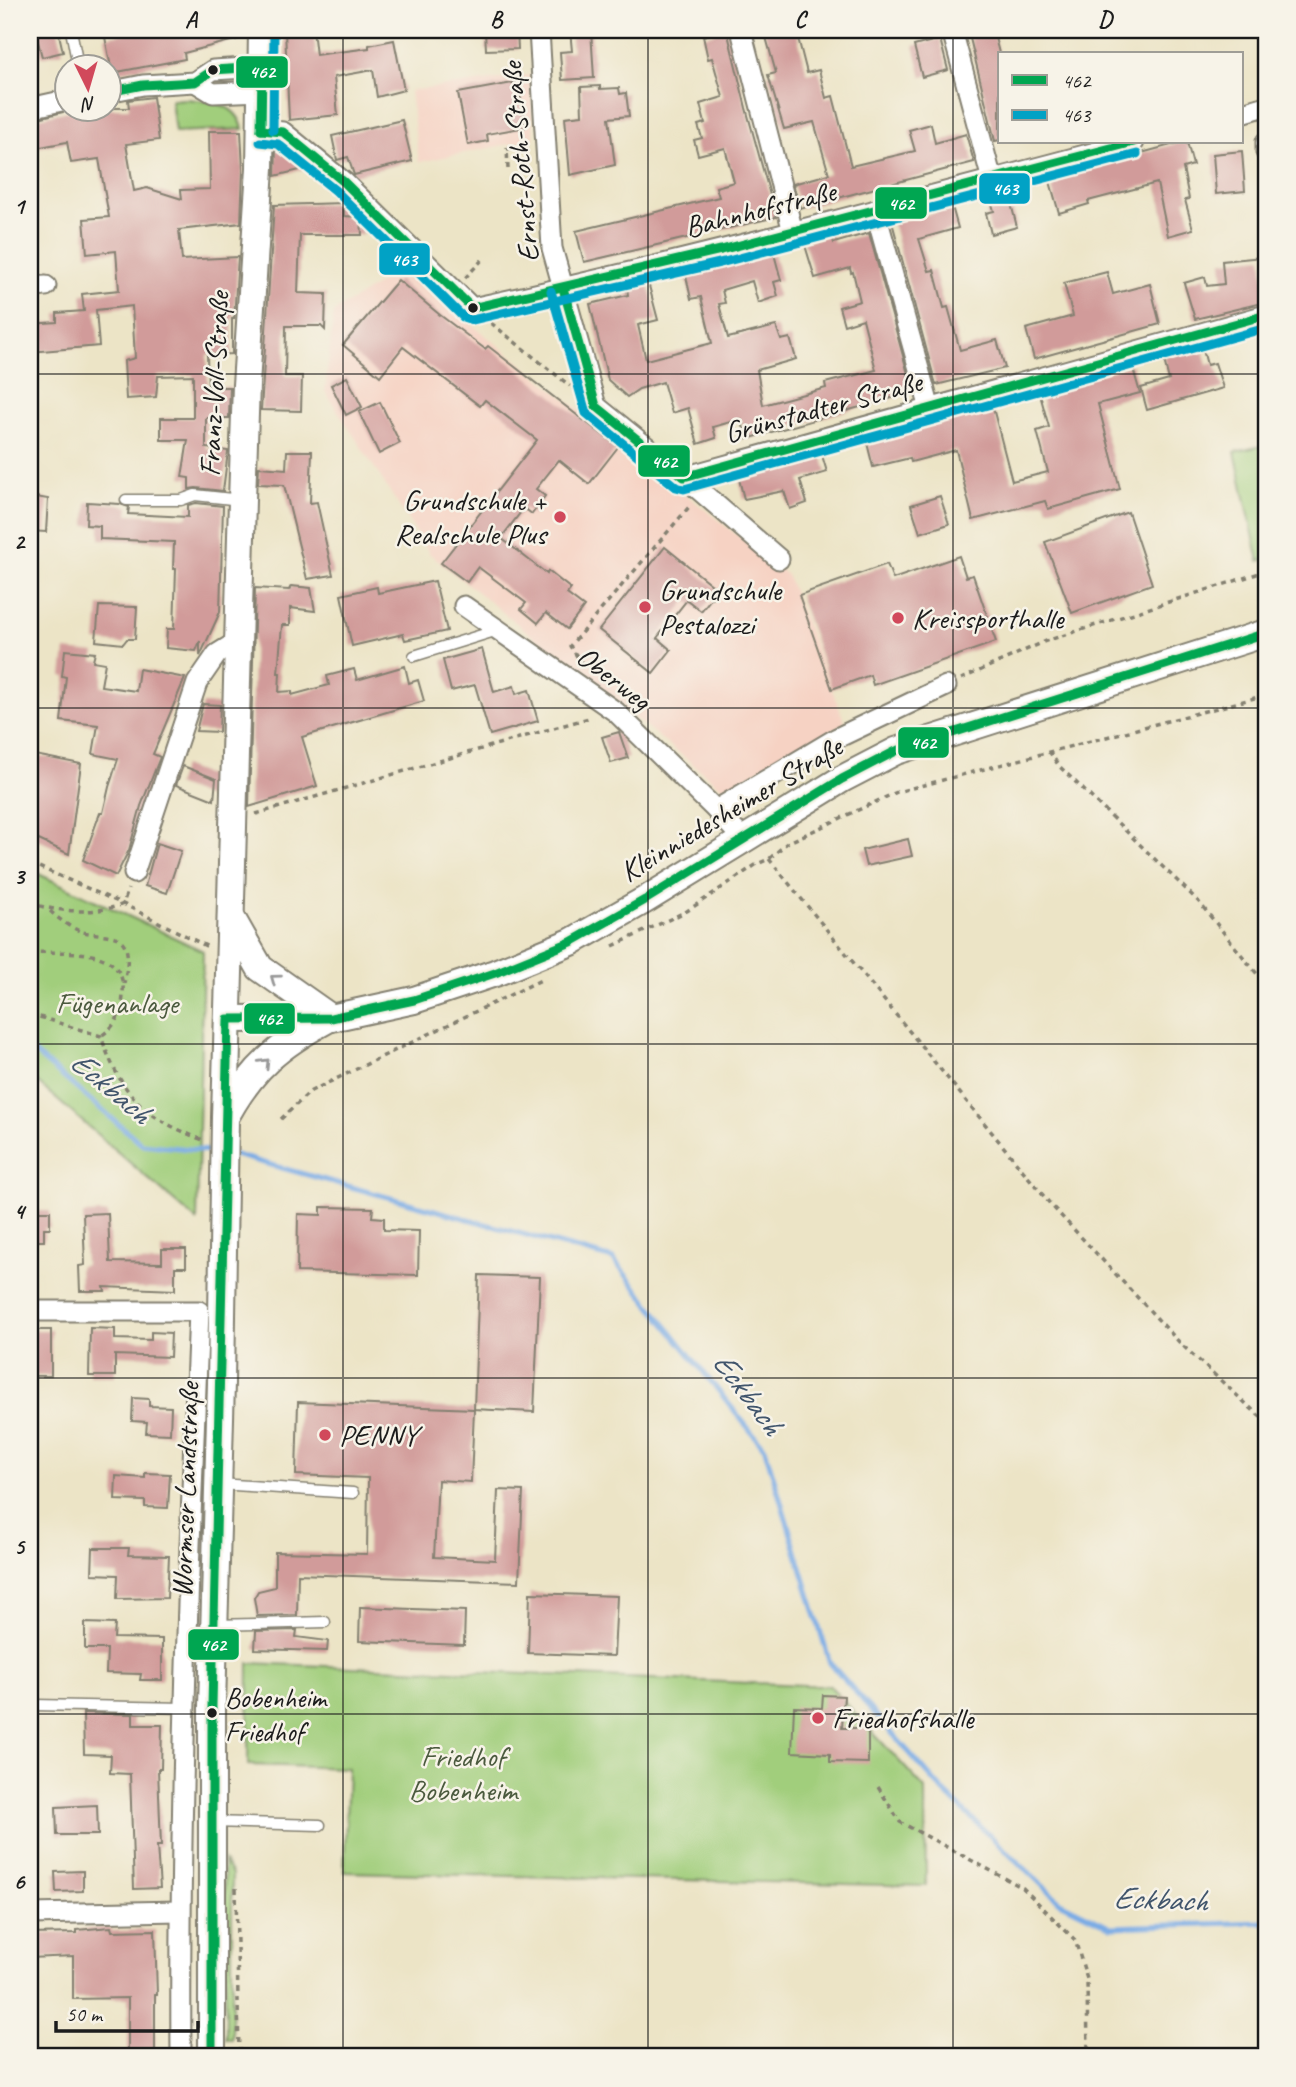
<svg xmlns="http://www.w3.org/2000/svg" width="1296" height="2087" font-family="Caveat,sans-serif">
<rect width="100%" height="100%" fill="#f7f3e8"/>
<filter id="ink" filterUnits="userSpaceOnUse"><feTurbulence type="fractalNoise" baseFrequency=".0143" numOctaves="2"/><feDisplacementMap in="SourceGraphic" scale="14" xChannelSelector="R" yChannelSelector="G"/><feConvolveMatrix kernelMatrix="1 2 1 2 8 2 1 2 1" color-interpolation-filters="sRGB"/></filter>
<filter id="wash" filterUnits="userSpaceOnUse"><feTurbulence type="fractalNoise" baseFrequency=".00686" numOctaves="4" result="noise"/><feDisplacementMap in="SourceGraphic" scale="28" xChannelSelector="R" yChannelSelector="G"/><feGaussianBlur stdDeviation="1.57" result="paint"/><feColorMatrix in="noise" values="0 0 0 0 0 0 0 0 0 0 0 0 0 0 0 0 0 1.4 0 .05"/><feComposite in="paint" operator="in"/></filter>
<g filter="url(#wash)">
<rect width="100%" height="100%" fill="#ece4c6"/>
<g fill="#f6d2c3">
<path d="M530 75 534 139 419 162 410 91Z"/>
<path d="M402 269 787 575 845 723 724 789 430 554 325 391 334 312Z"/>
</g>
<g fill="#a1ce7c" stroke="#5e754c" stroke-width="2">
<path d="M185 99C208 101 237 102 243 129L175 132 171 100Z"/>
<path d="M1266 445V559L1259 561 1235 452Z"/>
<path d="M30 870 203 951 197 1221 30 1076Z"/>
<path d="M249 1663 830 1686 925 1789 926 1886 344 1872 348 1768 248 1765Z"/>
<path d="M224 1861 232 1874V2039H226Z"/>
</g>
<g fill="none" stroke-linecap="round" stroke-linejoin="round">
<g stroke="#79abe5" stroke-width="5">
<path d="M30 1049 142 1144 218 1152"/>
<path d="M231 1154 613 1259 765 1449 830 1663 945 1793 1060 1902 1111 1927 1266 1922"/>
</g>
</g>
<g id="blocks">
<g fill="#d19b9a">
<path d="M35 30H58L63 52 42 57Z"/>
<path d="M142 30H246V37L184 53 185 59 112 73 105 37Z"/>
<path d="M285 30H313L316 55 369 48V45L394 40 404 90 377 97 373 70 334 77 338 115 289 120Z"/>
<path d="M485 30H517L518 49 486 50Z"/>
<path d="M570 30H591L594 78 562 80 560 52 572 51Z"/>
<path d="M727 30 746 108 776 217 584 262 576 231 719 197 716 187 734 182 725 148 698 155 694 140 702 138 698 125 705 123 700 104 723 97 712 58 708 59 703 36Z"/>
<path d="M764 30H796L807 73 819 70 826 98 833 96 851 166 915 151 909 130 931 124 935 143 966 134 974 162 800 208 793 184 829 174 814 122 784 129 768 75 776 73Z"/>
<path d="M968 30H993L1000 57V140L995 141Z"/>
<path d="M940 39 948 70 922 77 914 46Z"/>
<path d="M518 82 526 127 487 134 488 141 468 145 458 93Z"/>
<path d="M600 86V89L619 88 620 94 626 93 629 116 609 118 615 165 570 175 565 117 582 115 581 87Z"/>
<path d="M153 97 159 140 126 144 134 191 147 188 182 199 181 190 210 189 209 131H241L243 170 241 223 179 230 182 260 238 257 234 319H232V354L207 355 208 387H230L229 418H206V448L228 451 223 491 196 488 189 489V478L182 477 188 440H161V418H193V375L158 376 156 397 126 399 124 361 135 358 132 306 96 310 99 346 30 352V324L57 322V313L84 311 82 294 119 290 116 251 87 254 84 219 109 217 99 159 71 163 67 142 30 149V120L80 108H129L128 100Z"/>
<path d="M402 120 412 161 354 175 348 157 337 160 332 136Z"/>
<path d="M1182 142H1187L1193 165 1183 168 1189 199 1185 200 1193 229 1168 236 1157 183 1088 201 1089 204 1059 213 1049 178Z"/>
<path d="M276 149H285L308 168 275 176Z"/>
<path d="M1242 151 1245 191 1216 194 1213 154Z"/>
<path d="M1007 188 1017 227 991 234 986 213 994 211 989 193Z"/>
<path d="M344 203V216L361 217 362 235H300L298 293 326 294 325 330 321 326H286L285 376H302L301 411 261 410 274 205Z"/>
<path d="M951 203 958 228 919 239 929 271 934 270 944 308 948 307 960 350 997 340 1005 368 936 385 892 222 938 212 937 207Z"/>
<path d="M869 233 913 392 747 439 741 419 713 427 716 438 698 444 688 408 672 413 663 382 639 389 627 397 608 380 590 304 628 295 627 288 648 282 658 320 638 325 646 360 712 343 701 297 691 299 685 271 773 250 781 280 774 282 778 296 758 303 752 281 722 290 725 303 719 304 728 338 776 326 781 340 790 338 796 359 757 370 763 405 826 388 825 383 876 370 863 319 844 325 839 307 860 301 853 272 851 273 850 268 815 278 804 242 831 234 834 243Z"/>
<path d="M1262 257 1266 302 1195 319 1184 283 1205 277 1207 286 1224 284 1222 261Z"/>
<path d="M1107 272 1113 294 1150 284 1160 324 1034 359 1026 329 1073 316 1064 283Z"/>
<path d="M398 280 440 315 485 349 488 346 618 447 589 484 559 460 536 489 545 496 532 514 524 508 501 538 547 574 548 571 571 589 567 594 584 607 567 629 546 613 538 623 521 609 526 603 478 567 467 582 441 563 537 440 485 400 480 406 403 347 380 376 343 345Z"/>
<path d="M1202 346 1207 365 1215 363 1223 388 1147 410 1141 388 1169 380 1163 356Z"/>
<path d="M1132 365 1140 393 1098 404 1120 489 1048 509 1045 501 973 520 956 450 911 462 910 458 873 467 866 439 992 404 1012 481 1048 472 1037 431 1049 427 1039 391Z"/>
<path d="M347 377 362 407 346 415 331 385Z"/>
<path d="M380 402 400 443 379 454 359 412Z"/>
<path d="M287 451H312L310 503 317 502 333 575 307 579 284 485 258 484 259 467 286 469Z"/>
<path d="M821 452 827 472 800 480 807 503 790 509 784 491 744 499 738 475Z"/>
<path d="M30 496 48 499 46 532 30 531Z"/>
<path d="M940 496 949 524 920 533 911 505Z"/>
<path d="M87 502 120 504 129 507 128 514 188 517V505L196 503 223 506 220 612 200 656V641L196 651 166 648 167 629H174L176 569H173L174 542 100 539V526L86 525Z"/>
<path d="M1128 512 1152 584 1072 613 1045 542Z"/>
<path d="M665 547 718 590 701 611 687 600 657 638 671 650 653 673 599 630Z"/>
<path d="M959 556 966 577 973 575 996 642 873 685 870 675 832 689 799 595 887 564 893 579Z"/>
<path d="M435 581 447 631 405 640 403 634 352 646 341 595 377 587 378 593Z"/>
<path d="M291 586 311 588 315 611 290 608V625H282L278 673H280L279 692 292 691V695L329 685 327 676 354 669 357 680 405 666 409 683 418 680 424 701 302 737 317 786 249 807 255 588 289 590Z"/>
<path d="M99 606 137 607 135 639H127L123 644 96 641Z"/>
<path d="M482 649 494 692 514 686 516 694 529 690 538 721 490 735 475 685 451 691 443 660Z"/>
<path d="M65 650 95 653 93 661 105 663 101 686 136 691 139 669 185 678 153 754 160 757 141 806 129 850 116 876 83 860 100 813H103L109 787 118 759 93 754 98 725 61 721 66 677 62 676Z"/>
<path d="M203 704 220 705 219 732 196 731Z"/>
<path d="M619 732 628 758 611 763 602 737Z"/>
<path d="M30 754 81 764 69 854 30 836Z"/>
<path d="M183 766 216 779 214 800 176 785Z"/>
<path d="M908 839 912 856 866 866 862 850Z"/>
<path d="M157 843 181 851 167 893 145 886Z"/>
<path d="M321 1207 373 1208 372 1217 384 1218V1230L419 1231 418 1275 297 1272 298 1214 321 1215Z"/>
<path d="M30 1211H50V1228H44V1241H30Z"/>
<path d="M108 1213 110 1262 162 1263V1249H186V1267H175V1290L104 1287 105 1291H80L79 1266 85 1265 83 1214Z"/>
<path d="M479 1275 540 1277 534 1412 474 1409Z"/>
<path d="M90 1328 115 1329V1339L151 1340V1332L171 1333 170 1357 115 1355V1376H89Z"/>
<path d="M32 1330H51V1376H30Z"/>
<path d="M133 1398 149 1399V1406L171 1407 170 1434 146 1433 147 1422 132 1421Z"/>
<path d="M298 1402 474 1409 471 1482 438 1480 434 1557 495 1560 498 1490 523 1491 519 1582 298 1574 297 1615 257 1616 254 1598 258 1591 275 1587V1552L367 1554 368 1478 296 1475Z"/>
<path d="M145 1473 170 1474 168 1508 145 1507V1501L115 1500 116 1476 145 1478Z"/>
<path d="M93 1548H129L128 1555 169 1556 167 1598 117 1599 118 1575 92 1574Z"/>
<path d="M530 1593 617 1596 614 1656 528 1653Z"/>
<path d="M360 1607 465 1611 464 1645 359 1641Z"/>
<path d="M85 1623 115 1624 114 1638 162 1639V1680H140L141 1674 106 1673 107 1649H85Z"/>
<path d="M297 1630 296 1637 328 1641 327 1651 255 1649 256 1631Z"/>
<path d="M823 1695 844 1696 842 1728H868V1763L830 1762V1754L792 1752 794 1707 822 1708Z"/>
<path d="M83 1713 133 1714V1725H162L161 1769H158L161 1846H157L160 1888 134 1889 130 1774 110 1773 111 1755 84 1754Z"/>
<path d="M97 1805 98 1835H57L56 1807Z"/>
<path d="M83 1871V1891L56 1892 55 1872Z"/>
<path d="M111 1927 112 1931 155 1930 157 1995H155V2057H128V1998L73 1999V1956L30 1958V1934L77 1933V1930Z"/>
</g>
</g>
</g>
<g filter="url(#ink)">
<use href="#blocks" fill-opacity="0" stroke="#848071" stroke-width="2"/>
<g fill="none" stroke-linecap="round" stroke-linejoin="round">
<g stroke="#848071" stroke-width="13">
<g id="lane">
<path d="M71 30 78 66"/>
<path d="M126 500H181L195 495 241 500"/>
<path d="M414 656 498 630"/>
<path d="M219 1484 353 1493"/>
<path d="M215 1625 325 1622"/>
<path d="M35 1705 184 1708"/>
<path d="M212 1822 320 1825"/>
</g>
</g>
<g stroke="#848071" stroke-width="23">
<g id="street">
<path d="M539 30 552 248 596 406 684 477 1266 315"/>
<path d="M741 30 793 232"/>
<path d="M952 30 992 180"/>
<path d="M195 82 213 93 262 91"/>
<path d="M108 92 143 85 195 82 213 70 262 67"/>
<path d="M30 108 66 100"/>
<path d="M1242 113 1266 106"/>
<path d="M261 130 283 132 344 182 472 308C695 260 914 200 1134 142"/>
<path d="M1266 142V152"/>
<path d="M875 210 930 409"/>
<path d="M30 287 46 286"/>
<path d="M684 477 779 559"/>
<path d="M464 606 616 712 716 810"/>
<path d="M743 839 716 810 837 738 946 686"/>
<path d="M134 873 197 683 217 654 238 641"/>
<path d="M30 1311H199C189 1560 179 1808 181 2057"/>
<path d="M30 1914 180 1911"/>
</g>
</g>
<g stroke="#848071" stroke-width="30">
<g id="secondary">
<path d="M231 917 260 968 331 1018"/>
<path d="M228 1019 331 1018 414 1000 495 973 571 942 645 900 842 779 896 751 1266 633"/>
<path d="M227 1114C253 1067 280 1045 326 1020"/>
<path d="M212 2057V1706L221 1383 225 1118 242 500 246 385 260 168 262 30"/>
</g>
</g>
<g stroke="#848071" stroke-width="3.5" stroke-dasharray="5 5" stroke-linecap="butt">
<path d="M508 169 507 149 527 146"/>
<path d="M465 278 483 259"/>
<path d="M491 323 570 386"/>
<path d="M583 665 570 646 689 507"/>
<path d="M961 679 1046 641 1266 571"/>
<path d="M1049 751 1059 766 1198 901 1266 985"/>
<path d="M256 814 592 717"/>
<path d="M769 859 1051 1205 1181 1344 1266 1422"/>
<path d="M30 863 123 904 208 947"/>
<path d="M30 902C51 913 102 914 123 904L128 889"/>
<path d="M50 911C60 920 70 928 83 932 93 934 102 934 111 936 134 940 127 967 124 984"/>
<path d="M613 946 687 911 757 864 769 859 787 843 897 792 1266 695"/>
<path d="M30 952C63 954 127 943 123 995 122 1013 116 1026 101 1036"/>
<path d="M30 1014 101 1036C121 1096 146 1118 203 1140"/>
<path d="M281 1119 311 1091 543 979"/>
<path d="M878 1787 900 1822 1023 1888 1075 1940 1087 1979 1088 2057"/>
<path d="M236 1888 239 2057"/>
</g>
<use href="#lane" stroke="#fff" stroke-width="10"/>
<use href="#street" stroke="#fff" stroke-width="19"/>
<use href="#secondary" stroke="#fff" stroke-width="26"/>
<g stroke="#f7f3e8" stroke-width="14">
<g id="bus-1">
<path d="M108 92 143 85 195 82 213 70 262 67 261 130"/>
<path d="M261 130 283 132 344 182 472 308 721 250 1134 142"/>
<path d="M563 288 596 406 684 477 1266 315"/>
<path d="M212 2057V1706L228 1019 331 1018 414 1000 495 973 571 942 645 900 842 779 896 751 1266 633"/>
</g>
</g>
<g stroke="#f7f3e8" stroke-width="14">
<g id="bus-2">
<path d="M273 130 274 30"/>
<path d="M260 142 278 144 336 191 463 317 472 320 724 262 1137 154"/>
<path d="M551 291 586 413 676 487 684 489 1266 328"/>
</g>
</g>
<use href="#bus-1" stroke="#00a651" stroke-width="9"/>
<use href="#bus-2" stroke="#01a2c5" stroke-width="9"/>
</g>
<defs><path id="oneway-chevron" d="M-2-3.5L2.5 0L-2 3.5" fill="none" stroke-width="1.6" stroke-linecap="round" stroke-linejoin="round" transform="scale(1.75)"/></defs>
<g stroke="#999">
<use href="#oneway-chevron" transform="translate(275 979) rotate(-144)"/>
<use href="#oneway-chevron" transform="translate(265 1063) rotate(-46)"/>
</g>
</g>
<path fill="none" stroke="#1c1c1c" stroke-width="2" stroke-opacity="0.55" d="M343 30V2057M648 30V2057M953 30V2057M30 374H1266M30 708H1266M30 1044H1266M30 1378H1266M30 1714H1266"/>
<g fill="#1c1c1c" stroke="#f7f3e8" stroke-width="2.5">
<circle cx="213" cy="70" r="6"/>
<circle cx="473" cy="308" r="6"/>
<circle cx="212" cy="1713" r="6"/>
</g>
<g fill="#d1495b" stroke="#f7f3e8" stroke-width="2.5">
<circle cx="560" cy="517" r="7"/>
<circle cx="645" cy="607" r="7"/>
<circle cx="898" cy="618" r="7"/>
<circle cx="325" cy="1435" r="7"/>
<circle cx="818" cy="1718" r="7"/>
</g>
<g text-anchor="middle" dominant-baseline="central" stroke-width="5" stroke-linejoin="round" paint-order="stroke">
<g font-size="28" fill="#1c1c1c" stroke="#f7f3e8" text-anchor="start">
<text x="225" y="1697">Bobenheim<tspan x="225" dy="34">Friedhof</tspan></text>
</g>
<g font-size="30" fill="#1c1c1c" stroke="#f7f3e8">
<text transform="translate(520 162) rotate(-95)">Ernst-Roth-Straße</text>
<text transform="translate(760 209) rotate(-14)">Bahnhofstraße</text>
<text transform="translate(214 384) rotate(-87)">Franz-Voll-Straße</text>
<text transform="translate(823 407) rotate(-15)">Grünstadter Straße</text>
<text transform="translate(614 678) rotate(38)">Oberweg</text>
<text transform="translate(731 809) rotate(-31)">Kleinniedesheimer Straße</text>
<text transform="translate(185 1490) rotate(-88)">Wormser Landstraße</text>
</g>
<g font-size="30" fill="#1c1c1c" stroke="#f7f3e8" text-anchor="start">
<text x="546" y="500" text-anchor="end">Grundschule +<tspan x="546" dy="34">Realschule Plus</tspan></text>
<text x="659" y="590">Grundschule<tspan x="659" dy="34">Pestalozzi</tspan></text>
<text x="912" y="618">Kreissporthalle</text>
<text x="339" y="1435">PENNY</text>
<text x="832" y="1718">Friedhofshalle</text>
</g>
<g font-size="30" fill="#4b5a3e" stroke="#f7f3e8">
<text x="117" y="1003">Fügenanlage</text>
<text x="463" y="1756">Friedhof<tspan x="463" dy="34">Bobenheim</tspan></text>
</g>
<g font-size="32" font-style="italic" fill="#41556c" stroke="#f7f3e8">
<text transform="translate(111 1087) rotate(40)">Eckbach</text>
<text transform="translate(748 1393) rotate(53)">Eckbach</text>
<text transform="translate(1160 1899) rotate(2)">Eckbach</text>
</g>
</g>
<g stroke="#f7f3e8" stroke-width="2.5">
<rect x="235" y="55" width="54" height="34" rx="7" fill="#00a651"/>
<rect x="978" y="172" width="53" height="33" rx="7" fill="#01a2c5"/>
<rect x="874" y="186" width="54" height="34" rx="7" fill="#00a651"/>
<rect x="378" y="242" width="53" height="34" rx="7" fill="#01a2c5"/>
<rect x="637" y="444" width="54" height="34" rx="7" fill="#00a651"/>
<rect x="897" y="726" width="53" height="33" rx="7" fill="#00a651"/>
<rect x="243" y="1002" width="53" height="33" rx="7" fill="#00a651"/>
<rect x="187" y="1628" width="53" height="33" rx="7" fill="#00a651"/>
</g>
<g font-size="19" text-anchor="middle" font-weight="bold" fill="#fff">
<text x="262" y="78">462</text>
<text x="1005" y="195">463</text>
<text x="901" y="210">462</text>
<text x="404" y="266">463</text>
<text x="664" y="468">462</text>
<text x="923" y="749">462</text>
<text x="269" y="1025">462</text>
<text x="213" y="1651">462</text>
</g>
<rect width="1296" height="2087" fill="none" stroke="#f7f3e8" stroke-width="77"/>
<rect x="998" y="52" width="245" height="91" fill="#f7f3e8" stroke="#9f9d96" stroke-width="2"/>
<rect x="1012" y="75" width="35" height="10" fill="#00a651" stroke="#9f9d96" stroke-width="2"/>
<text x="1062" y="88" font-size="21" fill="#1c1c1c">462</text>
<rect x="1012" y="110" width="35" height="10" fill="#01a2c5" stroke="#9f9d96" stroke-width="2"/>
<text x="1062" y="122" font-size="21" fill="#1c1c1c">463</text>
<g transform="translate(88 88) rotate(175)"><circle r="33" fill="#f7f3e8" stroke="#9f9d96" stroke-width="2"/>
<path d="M0-5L12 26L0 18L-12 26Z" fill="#d1495b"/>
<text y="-10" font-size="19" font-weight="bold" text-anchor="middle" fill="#1c1c1c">N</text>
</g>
<path d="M56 2021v10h142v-10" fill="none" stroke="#1c1c1c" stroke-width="3.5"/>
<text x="66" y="2021" font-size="21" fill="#1c1c1c" stroke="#f7f3e8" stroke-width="5" paint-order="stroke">50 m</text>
<rect x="38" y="38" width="1220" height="2010" fill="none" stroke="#1c1c1c" stroke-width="2.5"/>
<g font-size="23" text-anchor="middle" font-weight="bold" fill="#1c1c1c">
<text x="191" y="27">A</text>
<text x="496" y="27">B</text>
<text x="800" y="27">C</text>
<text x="1105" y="27">D</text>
<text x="19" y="214">1</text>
<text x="19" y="549">2</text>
<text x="19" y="884">3</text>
<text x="19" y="1219">4</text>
<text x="19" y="1554">5</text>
<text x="19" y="1889">6</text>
</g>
</svg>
